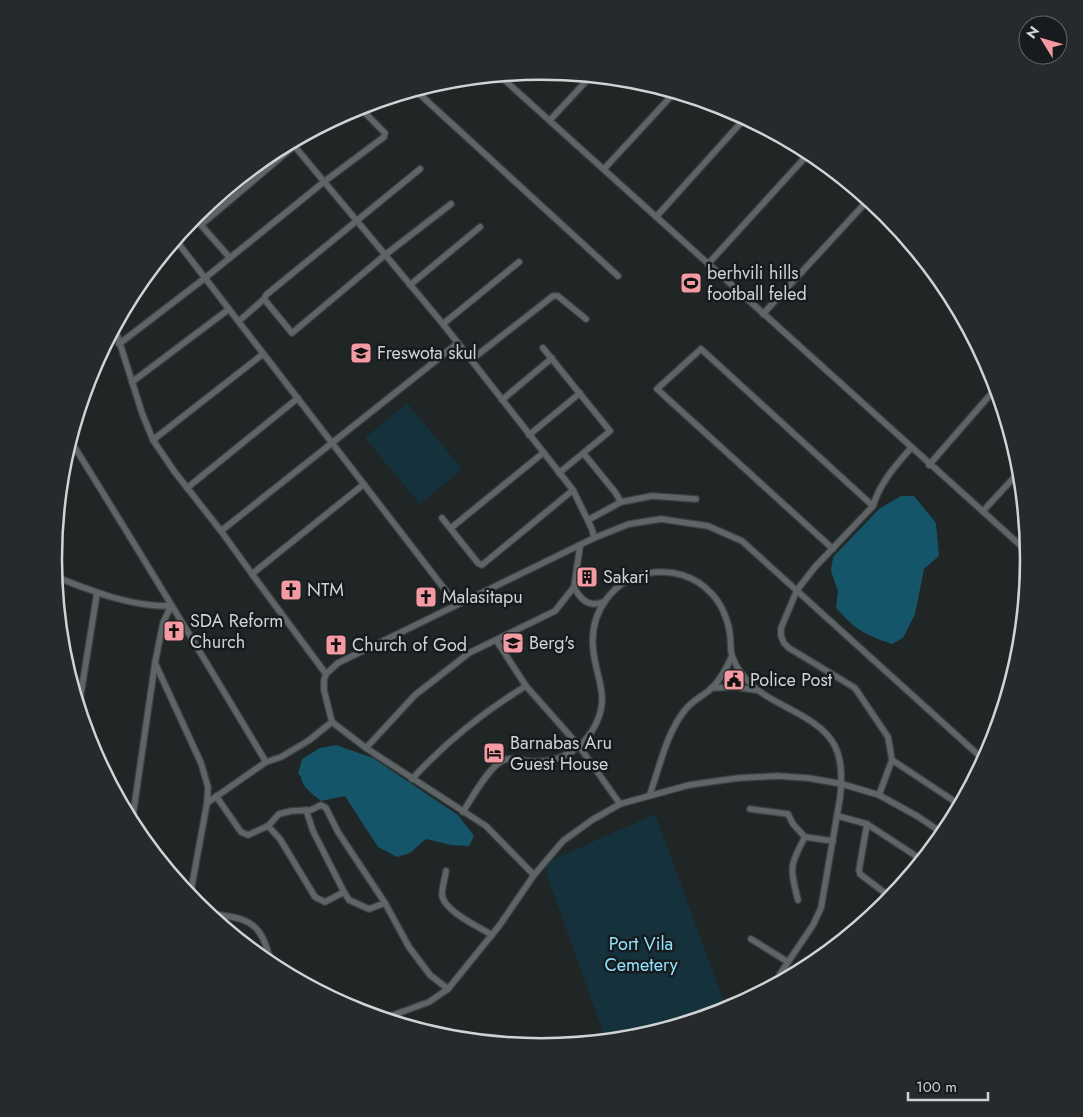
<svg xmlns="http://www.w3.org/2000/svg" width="1083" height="1117" font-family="Jost,sans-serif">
<rect width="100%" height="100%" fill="#202526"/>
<g fill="#15323c">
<path d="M407 403 462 469 420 504 365 438Z"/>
<path d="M655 814 727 1010 636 1037 606 1040 543 864Z"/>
</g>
<g fill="#145569">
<path d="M901 496H914L936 523 939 556 924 569 915 614 903 638 892 644C865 635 856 630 836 608L838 591 831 571 833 557 879 509Z"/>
<path d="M336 745 373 758 458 815 474 836 469 846 451 845 426 839 410 853 397 857 378 847 345 796 321 801C313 794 301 787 301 776L298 774 302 759 320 748Z"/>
</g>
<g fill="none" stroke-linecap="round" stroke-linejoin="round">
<g stroke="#3d4142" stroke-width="8">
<g id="minor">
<path d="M499 75 1029 553"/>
<path d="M415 90 618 276"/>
<path d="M550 120 591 76"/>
<path d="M291 142 443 324 573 490 592 529 594 538"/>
<path d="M604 169 675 92"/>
<path d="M656 217 746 117"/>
<path d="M175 239 456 604"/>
<path d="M230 258 201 225 312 131"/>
<path d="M708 264 810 152"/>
<path d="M410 285 480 227"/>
<path d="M264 299 292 333 385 255 451 204"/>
<path d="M763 314 869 199"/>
<path d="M239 321 264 299 266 295 420 169"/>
<path d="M443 324 519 262"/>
<path d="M115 328 142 413 153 440 174 471 221 531 252 574 364 484"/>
<path d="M119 344 205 278 325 181 384 137 385 133 359 107"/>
<path d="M543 348 610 431 559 473"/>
<path d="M471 360 553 296H558L586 319"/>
<path d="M132 382 229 309"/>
<path d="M502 400 552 358"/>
<path d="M529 435 580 393"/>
<path d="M153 440 263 354"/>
<path d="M69 443H72C138 549 202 655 266 762"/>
<path d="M584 454 615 492 621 502 588 520"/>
<path d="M929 465 997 387"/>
<path d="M187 488 298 398"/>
<path d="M621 502 652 496 696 499"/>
<path d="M873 506C880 483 895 466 911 448"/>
<path d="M983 511 1021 470"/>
<path d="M442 518 478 563 482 565 573 490"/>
<path d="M451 528 543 453"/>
<path d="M221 531 458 343"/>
<path d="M833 549 657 389 701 349 873 506 815 567 797 590 781 628V636L784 643 789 648 855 688 888 737 892 760 879 795"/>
<path d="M252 574 326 674"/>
<path d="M56 577C92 591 131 607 171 606"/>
<path d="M574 587C580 599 589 608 603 602"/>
<path d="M155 663 201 763 208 787 207 803 190 896"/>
<path d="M526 686 579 746 620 804"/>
<path d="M711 688 735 687 756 690"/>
<path d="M79 706 97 593"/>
<path d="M366 748 415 695 469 653 555 611 574 587 580 546"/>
<path d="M892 760 960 805"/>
<path d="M412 779C446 742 483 712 526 686L496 640"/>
<path d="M650 794C660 766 666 734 685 710 693 700 703 696 712 688 721 679 727 667 732 656"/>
<path d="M216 796 241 832 248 835 268 826 279 814 291 811 311 810 321 805 326 808 338 832 385 903 409 947 430 975 448 989"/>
<path d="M207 803 266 762 281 757 308 741 332 722"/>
<path d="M750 809 788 814 793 824 805 837 833 841"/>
<path d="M306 810 313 831 344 892 349 900 369 909 385 903"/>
<path d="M463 812C471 799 489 767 502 761 510 757 519 759 528 761 554 764 577 754 592 731 613 697 595 679 593 647 590 611 614 579 649 573 672 569 695 576 711 593 721 603 728 619 730 634 731 641 730 649 732 656 736 667 745 679 754 687 763 695 775 701 786 707 831 730 846 745 840 798L821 908 813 925 780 974 777 983"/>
<path d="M838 816 867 824 922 860"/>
<path d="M132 822 155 663 163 623 171 606"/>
<path d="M867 824 859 870 860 874 889 896 883 906"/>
<path d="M268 826 280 839 315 897 325 902 344 892"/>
<path d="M446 871C445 878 442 887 442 894 442 910 479 927 492 935"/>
<path d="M534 875 486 826 366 748 332 722 324 690V680L326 674 338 663 594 538 629 524 661 519 708 526 742 541 984 760"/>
<path d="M798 900C790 868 789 866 805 837"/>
<path d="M210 914C251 918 262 923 271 964"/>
<path d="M751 939 788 962"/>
<path d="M385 1018 429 1002 448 989 499 926 534 875 563 841 592 820 620 804 689 785 738 778 778 776 808 778 842 784 879 795 917 816 944 834"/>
</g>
</g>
<use href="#minor" stroke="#5f6466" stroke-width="5.5"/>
</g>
<defs>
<g id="stadium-square" transform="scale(1.125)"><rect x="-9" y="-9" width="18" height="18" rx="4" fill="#f49aa3" stroke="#171b1d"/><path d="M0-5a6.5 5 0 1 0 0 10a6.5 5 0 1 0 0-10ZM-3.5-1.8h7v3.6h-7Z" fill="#111"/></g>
<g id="school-square" transform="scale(1.125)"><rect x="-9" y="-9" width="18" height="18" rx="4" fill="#f49aa3" stroke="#171b1d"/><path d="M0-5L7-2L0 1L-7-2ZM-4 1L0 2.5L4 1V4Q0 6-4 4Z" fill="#111"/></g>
<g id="building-square" transform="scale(1.125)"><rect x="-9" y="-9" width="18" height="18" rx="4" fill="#f49aa3" stroke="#171b1d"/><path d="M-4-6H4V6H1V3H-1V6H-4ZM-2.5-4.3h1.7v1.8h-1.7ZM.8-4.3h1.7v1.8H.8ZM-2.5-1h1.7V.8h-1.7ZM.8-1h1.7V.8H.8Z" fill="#111"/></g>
<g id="church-square" transform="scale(1.125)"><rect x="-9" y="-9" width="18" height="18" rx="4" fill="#f49aa3" stroke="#171b1d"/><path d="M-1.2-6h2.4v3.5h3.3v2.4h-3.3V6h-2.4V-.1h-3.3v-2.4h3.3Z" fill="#111"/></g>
<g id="civic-square" transform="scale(1.125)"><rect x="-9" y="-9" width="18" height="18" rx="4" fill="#f49aa3" stroke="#171b1d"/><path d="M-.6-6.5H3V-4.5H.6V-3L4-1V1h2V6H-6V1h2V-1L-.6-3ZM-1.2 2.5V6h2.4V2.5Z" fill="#111"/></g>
<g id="hotel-square" transform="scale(1.125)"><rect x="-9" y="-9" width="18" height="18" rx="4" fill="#f49aa3" stroke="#171b1d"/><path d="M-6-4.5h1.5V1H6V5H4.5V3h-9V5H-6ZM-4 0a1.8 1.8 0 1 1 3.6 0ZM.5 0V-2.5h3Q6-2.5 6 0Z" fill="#111"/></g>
</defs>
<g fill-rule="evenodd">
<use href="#stadium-square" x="691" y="283"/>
<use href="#school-square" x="361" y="353"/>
<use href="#building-square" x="587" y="577"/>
<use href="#church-square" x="291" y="590"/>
<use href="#church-square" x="426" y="597"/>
<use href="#church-square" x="174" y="631"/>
<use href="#school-square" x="513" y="643"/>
<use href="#church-square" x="336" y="645"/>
<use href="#civic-square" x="734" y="680"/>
<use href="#hotel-square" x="494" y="753"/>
</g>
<g text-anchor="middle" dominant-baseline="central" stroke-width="5" stroke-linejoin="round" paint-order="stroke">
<g font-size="18" fill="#d0d3d4" stroke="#171b1d" text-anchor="start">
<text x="707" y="273">berhvili hills<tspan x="707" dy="21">football feled</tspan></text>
<text x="377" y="353">Freswota skul</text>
<text x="603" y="577">Sakari</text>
<text x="307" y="590">NTM</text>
<text x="442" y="597">Malasitapu</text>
<text x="190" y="621">SDA Reform<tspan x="190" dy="21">Church</tspan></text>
<text x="529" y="643">Berg's</text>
<text x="352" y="645">Church of God</text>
<text x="750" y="680">Police Post</text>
<text x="510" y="743">Barnabas Aru<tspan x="510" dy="21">Guest House</tspan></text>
</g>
<g font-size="18" fill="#91e2ff" stroke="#171b1d">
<text x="641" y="944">Port Vila<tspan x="641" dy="21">Cemetery</tspan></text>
</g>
</g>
<path d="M0 0H1083V1117H0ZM62 559a479 479 0 1 1 958 0a479 479 0 1 1-958 0Z" fill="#262a2c" fill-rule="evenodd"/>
<path fill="none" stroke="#d0d3d4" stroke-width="2.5" d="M62 559a479 479 0 1 1 958 0a479 479 0 1 1-958 0Z"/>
<g transform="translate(1043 40) rotate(307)"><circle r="24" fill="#171b1d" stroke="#616566"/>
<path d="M0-4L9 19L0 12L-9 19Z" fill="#f49aa3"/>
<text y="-8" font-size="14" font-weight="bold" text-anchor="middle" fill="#d0d3d4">N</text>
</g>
<path d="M908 1092v8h80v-8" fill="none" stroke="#d0d3d4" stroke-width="2.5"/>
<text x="916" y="1092" font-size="15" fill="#d0d3d4" stroke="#171b1d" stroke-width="4" paint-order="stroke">100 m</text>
</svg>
